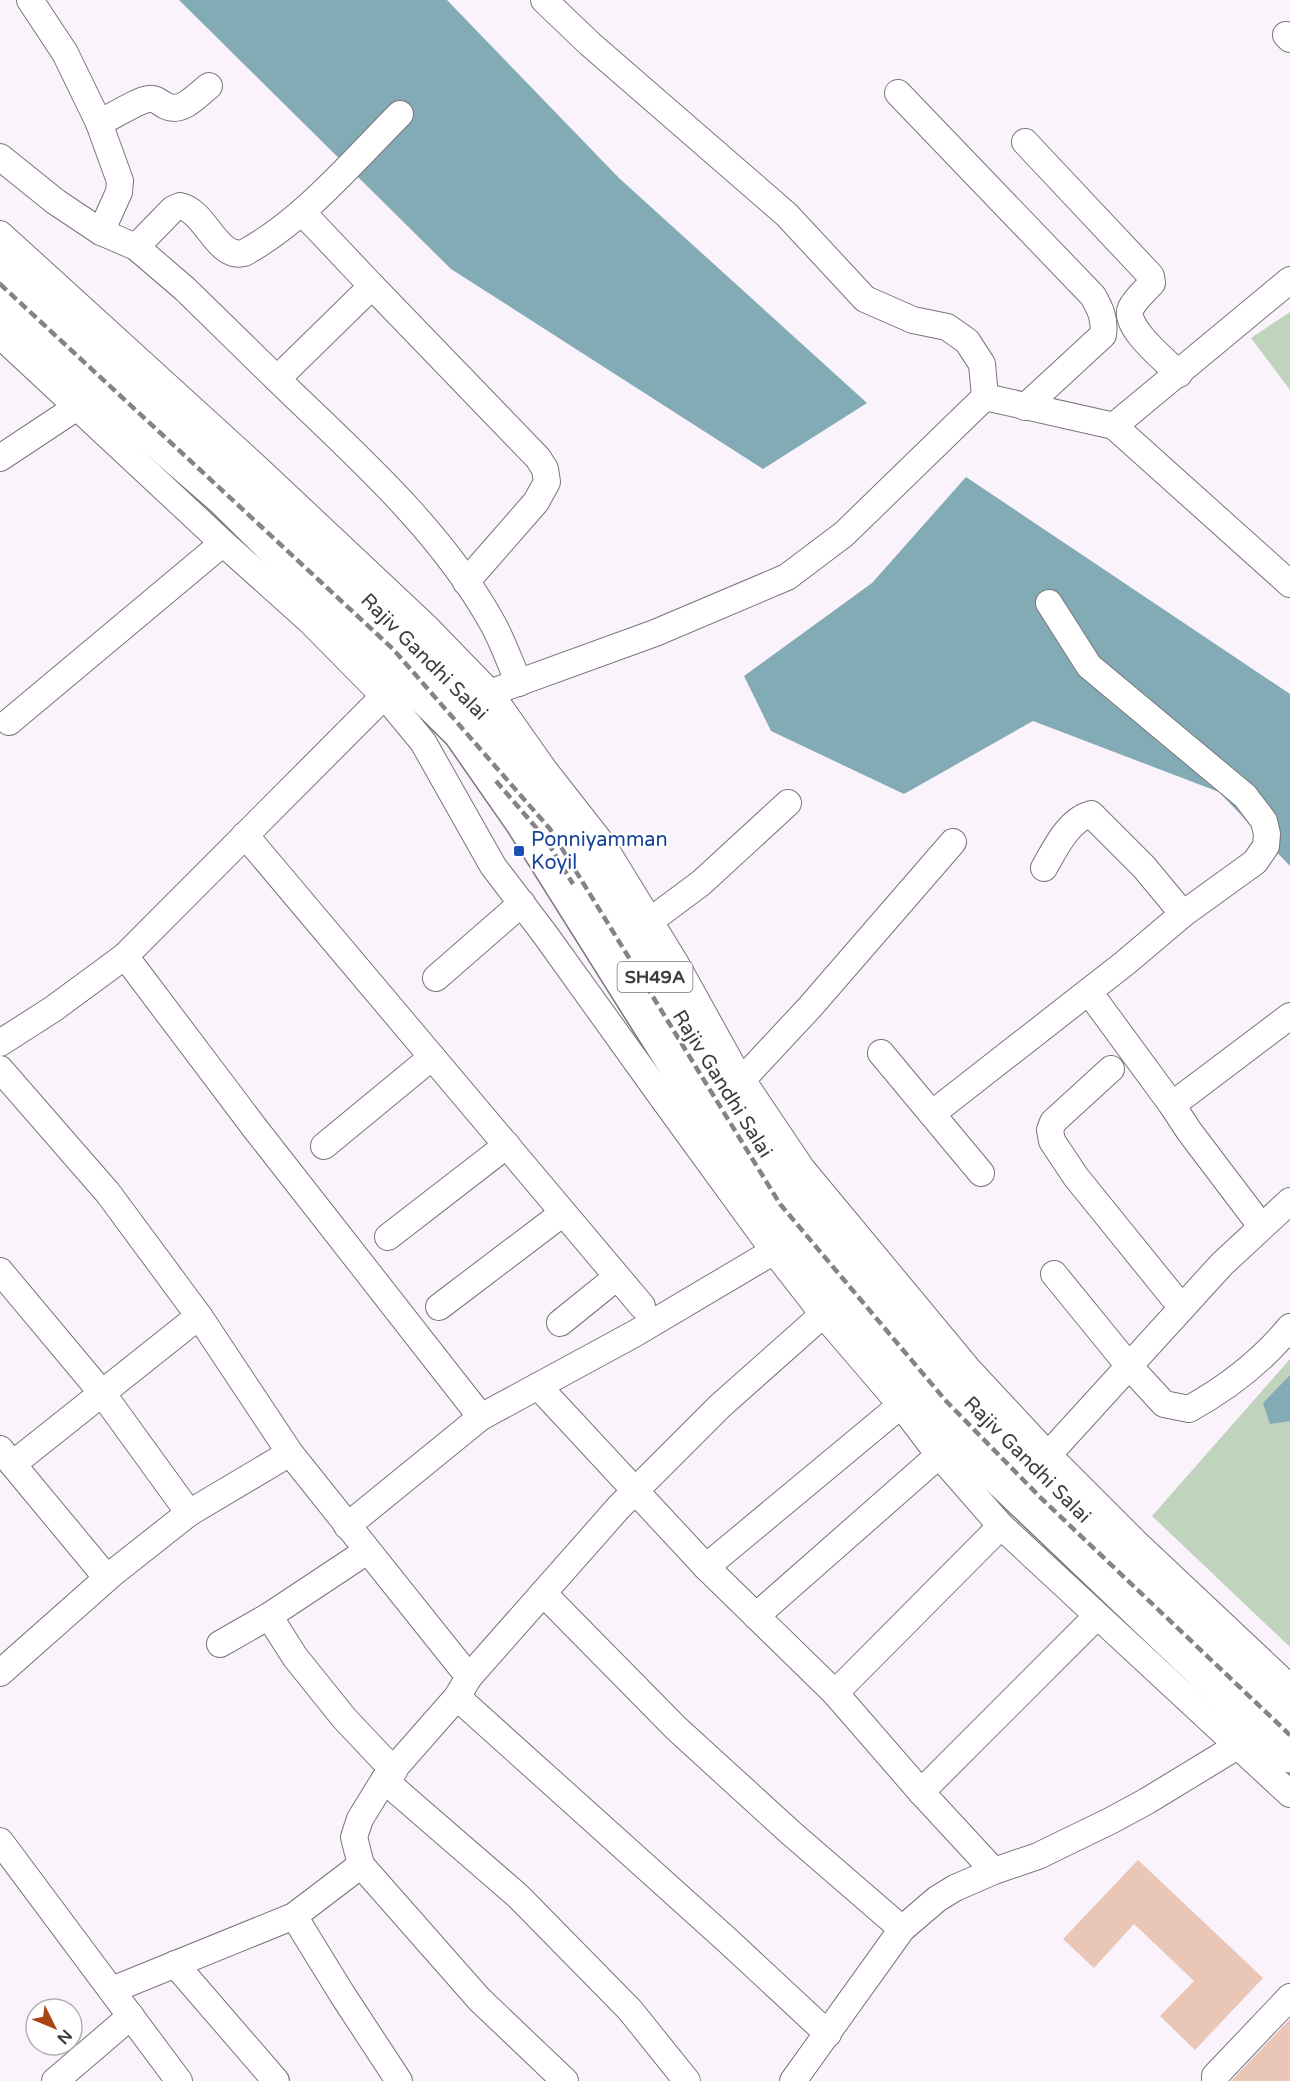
<svg xmlns="http://www.w3.org/2000/svg" width="1290" height="2081" font-family="'Varela Round',sans-serif">
<rect width="100%" height="100%" fill="#faf3fc"/>
<g fill="#bfd3bd">
<path d="M1290 312V390L1251 338Z"/>
<path d="M1290 1359V1647L1152 1516Z"/>
</g>
<g fill="#83abb6">
<path d="M179 0H447L619 178 867 403 763 469 451 269Z"/>
<path d="M966 477 1290 694V866L1219 792 1033 721 904 794 771 731 744 676 872 583Z"/>
<path d="M1290 1375V1421L1270 1424 1263 1403Z"/>
</g>
<g fill="#e9c6b6">
<path d="M1138 1860 1263 1978 1195 2050 1160 2016 1194 1981 1134 1924 1094 1968 1063 1939Z"/>
<path d="M1290 2019V2081H1231Z"/>
</g>
<g fill="none" stroke-linecap="round" stroke-linejoin="round">
<g stroke="#7a747c" stroke-width="28">
<g id="minor">
<path d="M30 0 65 53 99 123 120 181 119 192 101 232"/>
<path d="M544 0 590 44 787 215 865 299 913 320 947 327 967 341 982 364 985 397"/>
<path d="M1286 35 1290 39"/>
<path d="M898 93 1093 296C1101 310 1105 319 1103 335L1025 407"/>
<path d="M99 123C110 118 138 100 149 99 156 98 160 103 166 106 182 114 197 95 209 86"/>
<path d="M1025 142 1151 276 1152 283C1146 290 1135 299 1131 308 1122 326 1166 361 1179 374"/>
<path d="M0 157 56 202 101 232 136 247 185 289 277 379 372 286 302 212"/>
<path d="M0 234 258 469 427 628 490 693 545 771 603 845 676 964 732 1065 802 1169 968 1369 1048 1455 1137 1544 1290 1688"/>
<path d="M136 247 173 209 180 206C205 210 217 260 244 253 304 220 352 162 400 114"/>
<path d="M372 286 538 458 545 469 547 482 536 502 466 582"/>
<path d="M0 335 223 543 310 621 390 702 423 742 493 866 544 933 664 1100 774 1251 823 1314 901 1405 939 1455 1001 1526 1290 1794"/>
<path d="M277 379C354 454 440 528 493 624 503 642 510 663 519 683"/>
<path d="M1114 426 1290 584"/>
<path d="M0 458 92 397"/>
<path d="M476 698 655 633 787 577 844 534 985 397 1114 426 1290 280"/>
<path d="M9 722 223 543"/>
<path d="M245 835 642 1306"/>
<path d="M1044 868C1055 849 1068 820 1091 814L1144 867 1183 914"/>
<path d="M650 921 701 883 788 803"/>
<path d="M125 956 254 1127 481 1417"/>
<path d="M436 978 522 903"/>
<path d="M1089 992 1172 1105 1189 1131 1261 1226"/>
<path d="M0 1043 53 1009 125 956 394 686"/>
<path d="M881 1053 981 1173"/>
<path d="M0 1069 108 1193 199 1316 290 1453 469 1677"/>
<path d="M1111 1069 1053 1122 1050 1130 1052 1141 1076 1177 1182 1308"/>
<path d="M742 1080 810 1007 953 842"/>
<path d="M1172 1105 1290 1016"/>
<path d="M933 1113 1125 963 1183 914 1255 862 1266 846 1267 834 1264 821 1245 796 1089 666 1049 603"/>
<path d="M324 1146 432 1057"/>
<path d="M388 1237 507 1145"/>
<path d="M0 1271 102 1393 189 1513"/>
<path d="M1054 1274 1129 1366 1164 1404 1189 1409C1227 1388 1262 1361 1290 1327"/>
<path d="M439 1307 563 1213"/>
<path d="M560 1323 617 1277"/>
<path d="M538 1386 706 1567 835 1693 921 1792 994 1871"/>
<path d="M0 1449 107 1578"/>
<path d="M1048 1455 1222 1264 1290 1201"/>
<path d="M13 1464 199 1316"/>
<path d="M347 1526 481 1417 634 1334 774 1251"/>
<path d="M706 1567 901 1405"/>
<path d="M543 1593 676 1728 791 1833 902 1929"/>
<path d="M269 1616 295 1657 344 1718 394 1771"/>
<path d="M756 1616 939 1455"/>
<path d="M220 1644 269 1616 367 1551"/>
<path d="M0 1673 113 1573 189 1513 290 1453"/>
<path d="M835 1693 1001 1526"/>
<path d="M457 1697 727 1940 828 2034"/>
<path d="M384 1780 518 1896 630 2010 687 2081"/>
<path d="M921 1792 1097 1616"/>
<path d="M0 1841 179 2081"/>
<path d="M361 1865 479 1999 565 2081"/>
<path d="M294 1916 342 1994 399 2081"/>
<path d="M175 1964 276 2081"/>
<path d="M112 1990 294 1916 361 1865 354 1837 360 1819 384 1780 457 1697 469 1677 619 1507 720 1406 836 1303"/>
<path d="M55 2081 131 2016"/>
<path d="M793 2081 902 1929 937 1899 955 1888 994 1871 1038 1856 1112 1820 1147 1801 1252 1737"/>
<path d="M1215 2081V2076L1290 1997"/>
</g>
</g>
<g stroke="#7a747c" stroke-width="36">
<g id="major">
<path d="M0 259 120 370 243 476 483 713 548 806 791 1192 997 1436 1290 1716"/>
<path d="M0 300 100 392 223 499 460 733 522 822 766 1210 975 1456 1290 1756"/>
</g>
</g>
<use href="#minor" stroke="#fff" stroke-width="26"/>
<use href="#major" stroke="#fff" stroke-width="33"/>
<g stroke="#868288" stroke-width="4.5" stroke-dasharray="9 4.5" stroke-linecap="butt">
<path d="M0 284 393 649 550 829 780 1204 946 1401 1042 1499 1290 1735"/>
<path d="M496 781 545 838 573 884"/>
</g>
</g>
<rect fill="#1a4fb4" stroke="#fff" stroke-width="2" x="513" y="845" width="12" height="12" rx="3"/>
<g text-anchor="middle" dominant-baseline="central" stroke-width="5" stroke-linejoin="round" paint-order="stroke">
<rect fill="#fff" stroke="#787679" stroke-width="1.5" x="617.5" y="962" width="75" height="30" rx="4.5"/>
<g font-size="18" font-weight="bold" fill="#3e3b3f">
<text x="655" y="977">SH49A</text>
</g>
<g font-size="20" fill="#3e3b3f" stroke="#fff">
<text transform="translate(424 657) rotate(45)">Rajiv Gandhi Salai</text>
<text transform="translate(722 1084) rotate(58)">Rajiv Gandhi Salai</text>
<text transform="translate(1027 1460) rotate(45)">Rajiv Gandhi Salai</text>
</g>
<g font-size="20" fill="#164399" stroke="#fff" text-anchor="start">
<text x="531" y="840">Ponniyamman<tspan x="531" dy="23">Koyil</tspan></text>
</g>
</g>
<g transform="translate(54 2027) rotate(133)"><circle r="28" fill="#ffffff" stroke="#b2b1b2" stroke-width="1.5"/>
<path d="M0-4.5L10 22L0 15L-10 22Z" fill="#a94515"/>
<text y="-9" font-size="16" font-weight="bold" text-anchor="middle" fill="#3e3b3f">N</text>
</g>
</svg>
